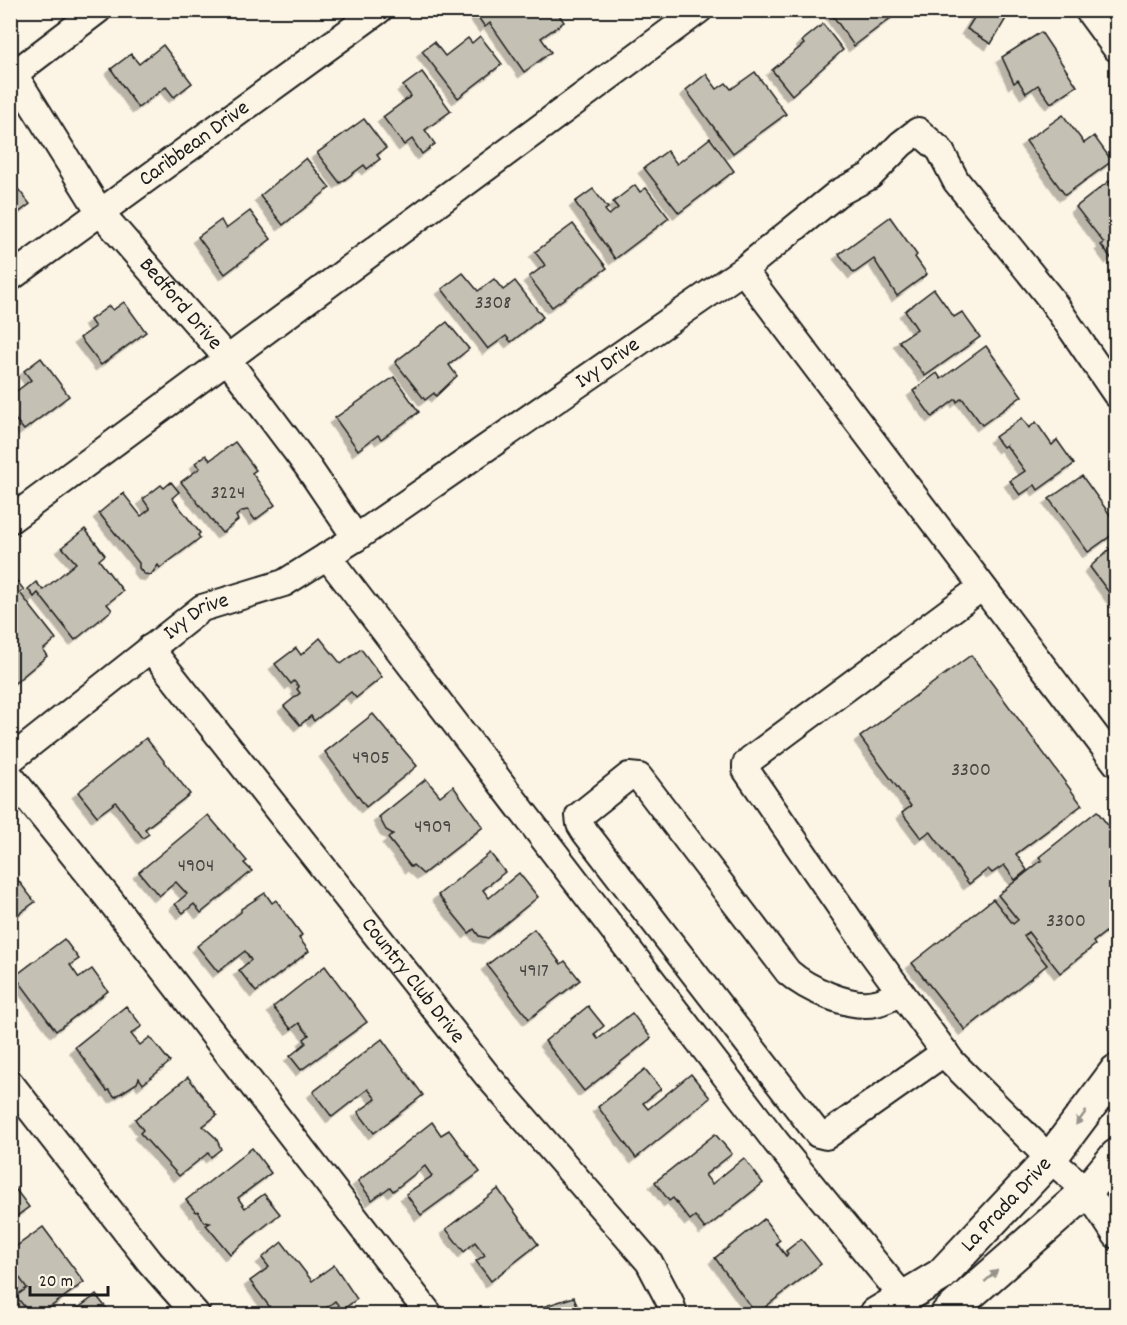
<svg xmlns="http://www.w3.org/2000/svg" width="1127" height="1325" font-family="Dekko,sans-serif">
<defs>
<filter id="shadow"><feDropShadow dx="-5.5" dy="5.5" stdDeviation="0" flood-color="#0004"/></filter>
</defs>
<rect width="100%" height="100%" fill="#fcf5e5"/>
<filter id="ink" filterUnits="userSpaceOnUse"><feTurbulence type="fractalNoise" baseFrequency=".0167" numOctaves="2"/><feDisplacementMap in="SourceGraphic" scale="12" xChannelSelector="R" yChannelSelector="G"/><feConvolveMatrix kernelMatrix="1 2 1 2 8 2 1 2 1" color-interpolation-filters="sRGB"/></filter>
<g filter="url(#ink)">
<g fill="#c4c0b3" stroke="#1c1c1c" stroke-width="1.5" filter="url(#shadow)">
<path d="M473 10H501L503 13 506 10H556L564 22 541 38 551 52 524 72 490 23 485 27Z"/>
<path d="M835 10H901L854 46 831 13Z"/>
<path d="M979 10H1011L991 44 967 29Z"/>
<path d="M823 24 843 50 792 95 772 70 804 44 802 41Z"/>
<path d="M1041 32 1077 86 1051 103 1038 85 1026 93 1018 80 1014 83 1002 57Z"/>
<path d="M480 36 502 64 458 98 422 51 434 42 445 56 468 38 472 43Z"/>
<path d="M163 45 192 83 174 97 166 87 138 108 111 69 131 54 139 64Z"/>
<path d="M422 72 451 111 425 130 435 144 422 154 412 139 404 145 383 117 411 96 403 86Z"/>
<path d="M755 72 786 114 733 153 686 90 706 74 717 89 726 83 731 89Z"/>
<path d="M1063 115 1084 143 1094 136 1112 161 1065 195 1026 141Z"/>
<path d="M364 119 386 148 377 155 380 159 367 169 364 165 340 183 317 153Z"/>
<path d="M710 138 734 171 679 213 644 168 667 151 677 164Z"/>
<path d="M306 158 330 188 283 225 260 196Z"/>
<path d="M10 179 30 204 10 219Z"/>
<path d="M1109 181 1116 191V253L1111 258 1101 245 1104 243 1076 207Z"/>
<path d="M635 185 640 192 646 188 669 218 615 259 575 202 593 189 608 208 605 210 609 215 618 208 613 202Z"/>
<path d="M250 211 271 239 225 274 198 237 221 220 226 229Z"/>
<path d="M890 217 917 255 915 257 927 274 897 296 874 259 854 273 839 254Z"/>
<path d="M573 224 607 268 552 307 529 277 545 265 535 252Z"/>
<path d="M463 273 478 291 494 279 503 290 515 281 543 317 511 342 506 336 488 349 442 289Z"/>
<path d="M934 289 954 317 962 312 980 337 925 376 899 341 917 329 905 311Z"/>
<path d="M124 302 146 332 101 365 80 338 95 327 90 320 109 306 113 310Z"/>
<path d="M447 322 469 349 449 365 457 376 436 396 434 393 425 400 395 362Z"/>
<path d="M986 346 1022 396 982 425 962 398 957 402 956 399 932 417 913 391 937 373 941 379Z"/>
<path d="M41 358 69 396 24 430 10 413V396L31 380 24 371Z"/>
<path d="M394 377 419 412 381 439 378 435 358 450 335 418Z"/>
<path d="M1022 418 1029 428 1036 422 1052 445 1057 440 1074 464 1038 490 1035 485 1020 495 1010 481 1025 471 1006 445 1003 447 995 437Z"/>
<path d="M235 442 256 470 252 473 275 505 255 520 248 510 242 511 236 516 238 520 222 533 181 482 200 468 195 463 206 455 210 460Z"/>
<path d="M1082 476 1116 523V532L1088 552 1049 499Z"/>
<path d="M171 482 179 492 172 498 200 533 198 535 200 538 160 568 158 565 151 575 144 574 139 568V563L99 513 123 493 141 516 150 509 143 499 161 485 164 488Z"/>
<path d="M85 529 105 555 99 560 123 591 107 604 112 610 75 640 38 593 34 597 28 589 36 582 43 590 76 563 62 547Z"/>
<path d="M1116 543V602L1090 567Z"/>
<path d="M11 580 13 584 17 581 24 590 20 593 56 639 43 650 47 656 10 687Z"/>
<path d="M320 638 341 664 361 649 382 677 356 698 351 692 314 721 311 716 300 725 284 706 300 693 297 689 299 687 294 681 291 684 275 664 296 648 301 655Z"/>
<path d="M971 655 1082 805 1016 854 1027 870 1015 880 1004 865 992 873 988 869 969 884 930 831 921 838 902 813 911 806 860 737Z"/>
<path d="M373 714 417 766 366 807 325 752Z"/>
<path d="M146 738 190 794 145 829 149 834 143 838 116 802 97 816 78 792Z"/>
<path d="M426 779 440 796 453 786 483 827 423 874 413 865 411 867 388 838 393 834 386 830 379 817Z"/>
<path d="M1097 811 1116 836V924L1093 942 1095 945 1060 973 1028 932 1024 936 1047 965 965 1030 912 963 993 899 1013 924 1018 920 998 895 1042 860 1039 857Z"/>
<path d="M208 815 247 861 244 863 252 871 201 913 194 904 183 913 175 904 187 894 176 882 159 896 139 872Z"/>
<path d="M490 853 505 872 483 890 489 898 519 873 538 897 488 938 479 936 474 929 469 933 438 895Z"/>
<path d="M10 870 35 902 10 920Z"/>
<path d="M265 893 272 903 276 900 302 935 299 938 309 951 256 992 239 970 251 960 245 951 218 972 197 946 241 912V909Z"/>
<path d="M534 929 561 964 565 961 580 980 529 1019 487 965Z"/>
<path d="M64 939 79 959 70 965 79 978 92 969 108 991 56 1031 15 976Z"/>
<path d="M325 966 367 1022 301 1070 290 1056 306 1043 304 1039 309 1035 299 1023 291 1029 273 1007Z"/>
<path d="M126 1006 142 1026 131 1034 140 1045 150 1037 170 1062 143 1084 139 1078 137 1083 115 1097 109 1090 107 1091 75 1047Z"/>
<path d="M588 1006 604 1026 594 1034 598 1039 632 1013 651 1038 584 1091 545 1041Z"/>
<path d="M382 1039 423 1095 374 1133 358 1112 376 1099 368 1089 332 1117 313 1092Z"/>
<path d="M645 1069 661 1089 643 1103 648 1109 691 1074 710 1098 636 1158 598 1107Z"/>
<path d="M188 1077 217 1115 203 1126 216 1138 221 1149 211 1157 208 1153 179 1176 140 1133 143 1130 135 1119Z"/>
<path d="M432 1122 441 1135 449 1130 480 1172 421 1215 406 1194 432 1176 425 1166 393 1191 390 1187 372 1200 358 1181Z"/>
<path d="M715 1134 732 1154 705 1175 712 1184 744 1158 763 1183 705 1229 695 1216 690 1220 673 1198 669 1201 655 1182Z"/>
<path d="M252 1148 271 1173 238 1198 245 1208 264 1194 280 1214 230 1254 206 1225 210 1223 204 1222 198 1211 196 1212 186 1200Z"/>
<path d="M10 1182 29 1207 10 1221Z"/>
<path d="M498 1189 538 1244 491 1281 476 1261 485 1255 475 1242 464 1252 446 1229Z"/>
<path d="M764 1219 780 1240 776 1243 786 1256 788 1254 786 1251 801 1239 821 1264 756 1314 715 1258Z"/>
<path d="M43 1227 84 1282 41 1314H30L16 1296 27 1288 19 1277 10 1283V1251Z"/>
<path d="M282 1242 312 1281 334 1265 357 1299 342 1310 335 1301 318 1314H275L250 1281 269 1267 262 1258Z"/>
<path d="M96 1295 111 1314H70Z"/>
<path d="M574 1297 580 1314H541L539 1308Z"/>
</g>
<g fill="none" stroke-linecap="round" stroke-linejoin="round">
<g stroke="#1c1c1c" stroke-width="30">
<g id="minor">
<path d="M1088 10 1116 48"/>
<path id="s1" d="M10 68 100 212 220 350 308 467 356 538"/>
<path d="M10 77 98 10"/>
<path d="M743 270 1116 763"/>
<path id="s2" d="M10 278 379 10"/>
<path d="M10 520 699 10"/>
<path d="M327 556 776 1142 904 1298"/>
<path d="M982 587 751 759 746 764V770L870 950 952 1062 1050 1159 1087 1191 1116 1235"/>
<path id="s3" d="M150 648 486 1074 649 1262 670 1302 674 1314"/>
<path id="s4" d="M10 760 202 608 284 583 356 538 743 270 838 193 870 176 901 144 918 131 940 150 956 181 1051 299 1116 394"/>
<path d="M10 776 109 899 429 1314"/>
<path d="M901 993C893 996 883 1002 875 1003 850 1009 806 988 788 972L639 777 629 776 579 816 580 824 585 832 818 1134 826 1136 945 1052"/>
<path d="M10 1083 150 1262 196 1314"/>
</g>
</g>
<g stroke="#1c1c1c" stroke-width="36">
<g id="major">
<path id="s5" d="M876 1314 941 1275 1050 1159 1116 1071"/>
<path d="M947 1314 1087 1191 1116 1156"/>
</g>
</g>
<use href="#minor" stroke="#fcf5e5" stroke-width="26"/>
<use href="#major" stroke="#fcf5e5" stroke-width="32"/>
</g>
<defs><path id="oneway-solid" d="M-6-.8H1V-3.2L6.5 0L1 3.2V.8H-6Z" transform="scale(1.5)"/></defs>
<g fill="#97938b">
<use href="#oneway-solid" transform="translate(1081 1118) rotate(127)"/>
<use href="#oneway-solid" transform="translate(991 1276) rotate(-42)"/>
</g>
</g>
<g text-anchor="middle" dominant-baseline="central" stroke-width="5" stroke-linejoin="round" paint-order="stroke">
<g font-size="20" fill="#464542">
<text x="493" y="304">3308</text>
<text x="228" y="494">3224</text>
<text x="371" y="759">4905</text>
<text x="971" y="771">3300</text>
<text x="433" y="828">4909</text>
<text x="196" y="867">4904</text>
<text x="1066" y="922">3300</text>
<text x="534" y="972">4917</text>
</g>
<g font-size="22" fill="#1c1c1c" stroke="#fcf5e5">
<text stroke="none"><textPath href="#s2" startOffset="228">Caribbean Drive</textPath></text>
<text stroke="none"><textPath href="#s1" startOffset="292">Bedford Drive</textPath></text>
<text stroke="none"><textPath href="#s4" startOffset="722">Ivy Drive</textPath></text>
<text stroke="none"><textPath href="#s4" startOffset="236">Ivy Drive</textPath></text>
<text stroke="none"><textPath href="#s3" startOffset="424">Country Club Drive</textPath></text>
<text stroke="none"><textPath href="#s5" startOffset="172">La Prada Drive</textPath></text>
</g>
</g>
<rect width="1127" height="1325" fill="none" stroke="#fcf5e5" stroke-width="36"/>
<rect x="18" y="18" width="1091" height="1289" fill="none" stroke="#1c1c1c" stroke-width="2" filter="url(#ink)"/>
<path d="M30 1286v9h78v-9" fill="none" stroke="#1c1c1c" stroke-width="3"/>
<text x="39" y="1286" font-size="18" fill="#1c1c1c" stroke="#fcf5e5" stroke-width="4.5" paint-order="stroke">20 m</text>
</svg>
